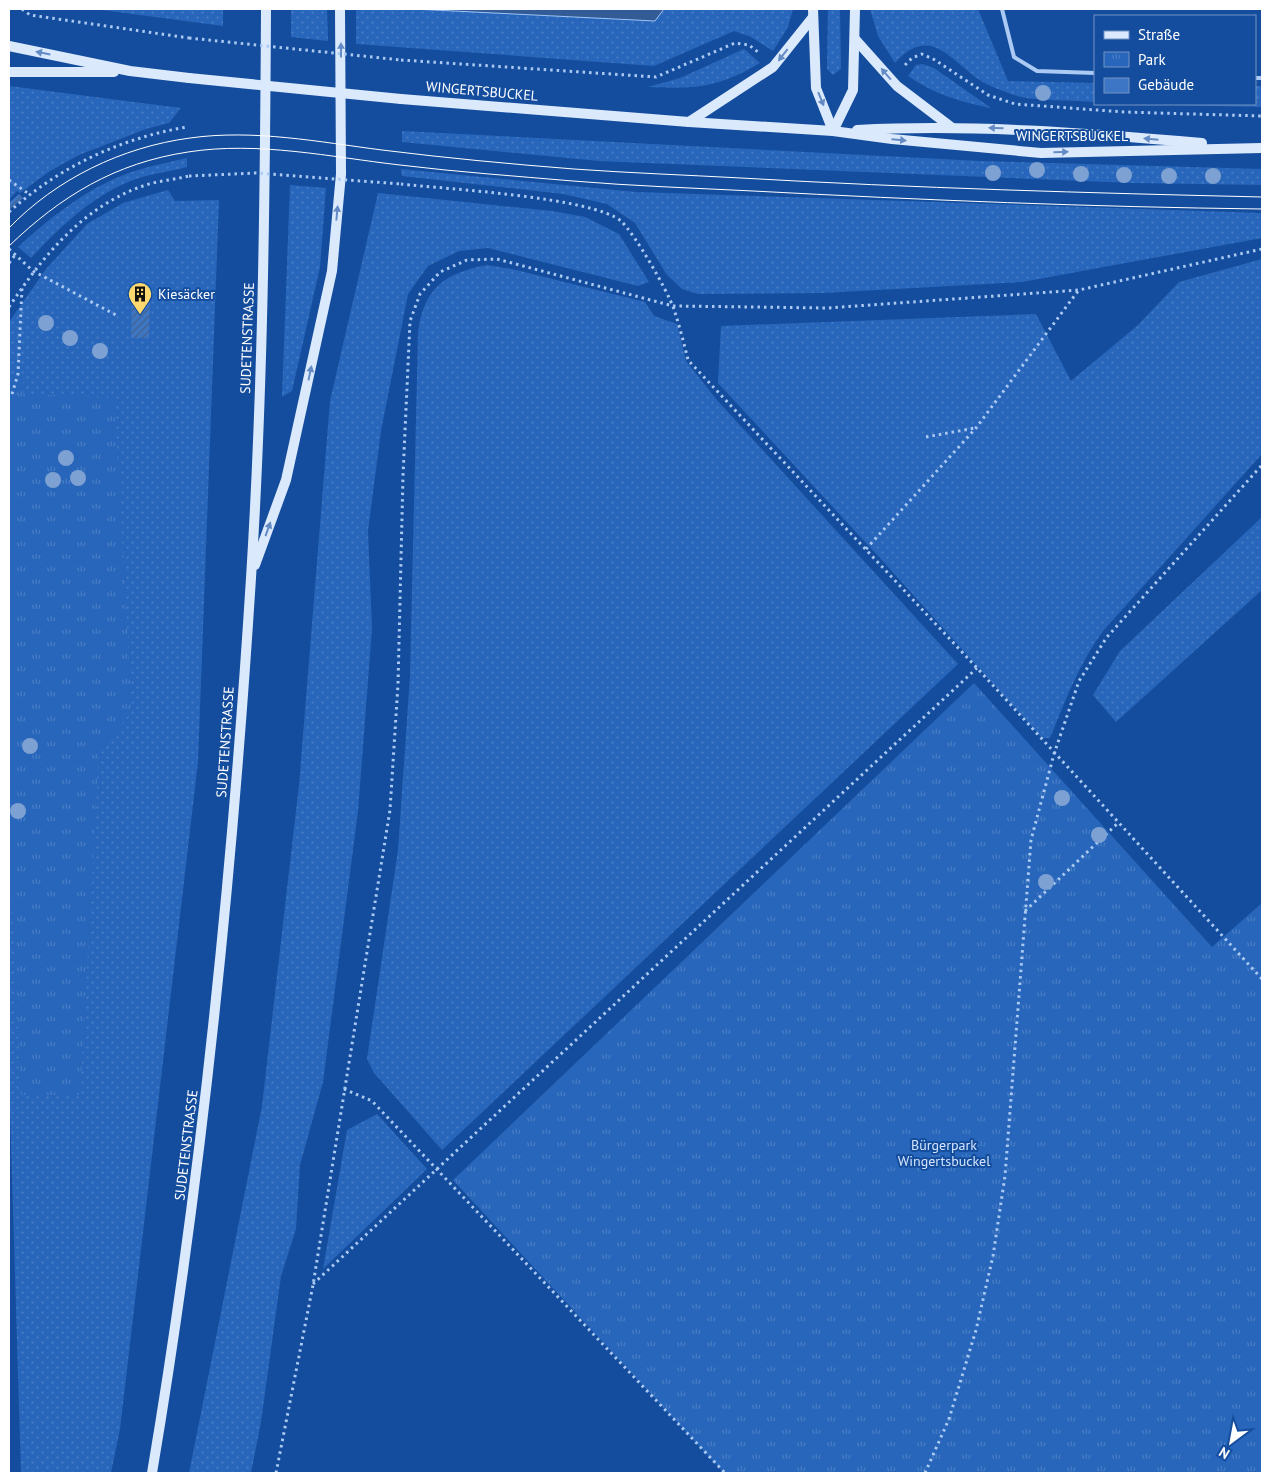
<svg xmlns="http://www.w3.org/2000/svg" width="1271" height="1482" font-family="'PT Sans',sans-serif">
<defs>
<pattern id="grass-dots" width="8" height="8" patternUnits="userSpaceOnUse" patternTransform="scale(1.25)"><rect width="8" height="8" fill="#2866bb"/><path d="M2 2h.1M6 6h.1" fill="none" stroke="#487dc5" stroke-width="1.8" stroke-linecap="round"/></pattern>
<pattern id="park-tufts" width="24" height="20" patternUnits="userSpaceOnUse" patternTransform="scale(1.25)"><rect width="24" height="20" fill="#2866bb"/><path d="M3 7l-1-3M5 7V3M7 7l1-3M15 17l-1-3M17 17v-4M19 17l1-3" fill="none" stroke="#487dc5"/></pattern>
<pattern id="building-hatch" width="6" height="6" patternUnits="userSpaceOnUse" patternTransform="scale(1.25)"><rect width="6" height="6" fill="#3d76c4"/><path d="M-1 1l2-2M0 6l6-6M5 7l2-2" fill="none" stroke="#446188"/></pattern>
</defs>
<rect width="100%" height="100%" fill="#144d9d"/>
<g fill="url(#grass-dots)">
<path d="M95 9H223V26Z"/>
<path d="M291 9H327L328 41 291 37Z"/>
<path d="M356 9H793L788 27 773 51 751 37 734 31 654 66 356 44Z"/>
<path d="M828 9H840L841 69 833 75 827 69Z"/>
<path d="M870 9H978L1008 81 1095 83V102C1075 100 1031 101 1014 95 1003 91 988 86 978 79 949 58 929 25 895 63L878 36Z"/>
<path d="M744 49 760 63C718 88 696 89 648 87L680 78Z"/>
<path d="M923 64 934 68 991 108C960 102 934 94 908 76L916 65Z"/>
<path d="M9 86 17 87 181 108 169 123 146 129 79 155 50 171 20 193 17 191 9 200Z"/>
<path d="M1255 86H1262V107L1123 104H1255Z"/>
<path d="M402 131 980 161 1262 169V185L1133 183 599 161 402 142Z"/>
<path d="M187 158V167C172 171 157 173 142 177 97 191 62 225 31 258L18 247C53 215 92 184 138 170 154 165 171 162 187 158Z"/>
<path d="M401 169 636 192 1262 213V238L1022 282 823 293 698 294 682 289 667 275 635 223 607 204 563 194 402 176Z"/>
<path d="M290 185 326 188 320 267 292 391 282 397Z"/>
<path d="M168 190 175 201 219 200 198 762 120 1429 111 1473H21L9 1077V322L46 269 87 224 123 203Z"/>
<path d="M378 193 552 211 585 217 619 234 649 282 638 286 488 248 459 251 428 266 408 294 381 431 368 531 372 629 358 811 323 1082 300 1165 296 1229 281 1276 261 1422 251 1473H189L262 1106 299 785 330 401Z"/>
<path d="M1262 259V454L1103 631C1079 664 1065 701 1050 738H1042L880 558 718 383 721 326 1036 314 1071 381 1138 325 1179 282Z"/>
<path d="M487 265 512 269 645 302 654 316 677 324 686 361 716 399 958 664 442 1150 374 1073 367 1059 398 850 410 676 418 332C424 288 445 273 487 265Z"/>
<path d="M1262 517V590L1116 722 1093 695 1120 651Z"/>
<path d="M377 1114 427 1169 323 1269 347 1130Z"/>
</g>
<g fill="url(#park-tufts)">
<path d="M23 373V394L114 398 132 711 99 753 80 1095H21L9 843V374Z"/>
<path d="M974 683 1212 947 1262 903V1473H724L453 1180Z"/>
</g>
<path fill="#335b96" stroke="#9dc4f6" d="M413 9H664L655 21Z"/>
<g fill="url(#building-hatch)">
<path d="M19 194 23 198 10 209 9 203Z"/>
<path d="M132 292 150 293 149 338H131Z"/>
</g>
<g fill="none" stroke-linecap="round" stroke-linejoin="round">
<g stroke="#abcaf3" stroke-width="3" stroke-dasharray="2.5 4" stroke-linecap="butt">
<path d="M22 9 30 15 189 38"/>
<path d="M401 60 656 77 735 43 749 45 758 52"/>
<path d="M905 65 912 58 922 54 935 60 988 95 1015 104 1124 112 1262 116"/>
<path d="M9 180 29 194"/>
<path d="M401 184C445 189 592 197 621 221 635 234 667 290 674 309 679 325 684 343 688 360L977 668 1262 979"/>
<path d="M9 212C59 167 121 138 187 127"/>
<path d="M9 249 33 271 116 315"/>
<path d="M9 263 15 255"/>
<path d="M9 307C43 256 81 209 140 187 155 181 173 180 189 176"/>
<path d="M12 394 18 374 22 288"/>
<path d="M926 437 975 428"/>
<path d="M866 549 976 428 1078 291"/>
<path d="M1025 911 1118 823"/>
<path d="M344 1089 372 1101 725 1473"/>
<path d="M313 1284 977 668"/>
<path d="M276 1473 313 1285 390 810 398 684 403 476 410 321 420 294 440 272 467 260 497 259 673 306 828 308 1079 290 1262 249"/>
<path d="M925 1473 949 1419 976 1330 993 1256 1005 1176 1031 840 1054 754 1079 681 1107 637 1262 465"/>
</g>
<g stroke="#abcaf3" stroke-width="4">
<path d="M1002 9 1014 57 1037 71 1095 73"/>
<path d="M1255 78H1262"/>
</g>
<g stroke="#dbe9fd" stroke-width="10">
<path d="M813 9 816 88 833 131"/>
<path d="M855 39 897 86 951 127"/>
<path d="M9 46 130 71 189 78"/>
<path d="M9 72H114"/>
<path d="M401 99 689 122 833 131 892 139 1041 153 1262 148"/>
<path d="M689 122 773 67 813 17"/>
<path d="M857 130C973 124 1086 133 1202 143"/>
<path d="M833 131 853 90 855 9"/>
<path d="M255 565 286 480 332 271 341 174 340 9"/>
<path d="M152 1473C202 1177 232 878 251 578 263 388 265 198 266 9"/>
</g>
<g stroke="#fff" stroke-width="1">
<path d="M9 228C56 179 122 147 190 138 254 129 319 142 382 150 446 158 510 164 574 169 630 173 686 175 741 178 915 188 1088 193 1262 197"/>
<path d="M9 246C61 196 115 163 188 152 258 141 330 157 400 165 457 172 515 176 573 181 633 186 693 188 753 191 923 200 1092 207 1262 209"/>
</g>
<g stroke="#abcaf3" stroke-width="3" stroke-dasharray="2.5 4" stroke-linecap="butt">
<path d="M189 38 401 60"/>
<path d="M189 176 256 173 401 184"/>
</g>
<path stroke="#dbe9fd" stroke-width="10" d="M189 78 401 99"/>
</g>
<g fill="#7da1d2">
<circle cx="1043" cy="93" r="8"/>
<circle cx="1037" cy="170" r="8"/>
<circle cx="993" cy="173" r="8"/>
<circle cx="1081" cy="174" r="8"/>
<circle cx="1124" cy="175" r="8"/>
<circle cx="1169" cy="176" r="8"/>
<circle cx="1213" cy="176" r="8"/>
<circle cx="46" cy="323" r="8"/>
<circle cx="70" cy="338" r="8"/>
<circle cx="100" cy="351" r="8"/>
<circle cx="66" cy="458" r="8"/>
<circle cx="78" cy="478" r="8"/>
<circle cx="53" cy="480" r="8"/>
<circle cx="30" cy="746" r="8"/>
<circle cx="1062" cy="798" r="8"/>
<circle cx="18" cy="811" r="8"/>
<circle cx="1099" cy="835" r="8"/>
<circle cx="1046" cy="882" r="8"/>
</g>
<defs><path id="oneway-solid" d="M-6-.8H1V-3.2L6.5 0L1 3.2V.8H-6Z" transform="scale(1.25)"/></defs>
<g fill="#648bc3">
<use href="#oneway-solid" transform="translate(341 50) rotate(-90)"/>
<use href="#oneway-solid" transform="translate(43 53) rotate(-169)"/>
<use href="#oneway-solid" transform="translate(783 55) rotate(128)"/>
<use href="#oneway-solid" transform="translate(886 74) rotate(-131)"/>
<use href="#oneway-solid" transform="translate(821 99) rotate(68)"/>
<use href="#oneway-solid" transform="translate(996 128) rotate(-178)"/>
<use href="#oneway-solid" transform="translate(1151 139) rotate(-175)"/>
<use href="#oneway-solid" transform="translate(899 140) rotate(5)"/>
<use href="#oneway-solid" transform="translate(1061 152) rotate(-1)"/>
<use href="#oneway-solid" transform="translate(337 213) rotate(-85)"/>
<use href="#oneway-solid" transform="translate(310 373) rotate(-78)"/>
<use href="#oneway-solid" transform="translate(268 529) rotate(-70)"/>
</g>
<defs>
<g id="building-pin" transform="scale(1.25)"><path d="M0 17L-7.5 6A9.5 9.5 0 1 1 7.5 6Z" fill="#ffd96e" stroke="#144d9d"/><path d="M-4-6H4V6H1V3H-1V6H-4ZM-2.5-4.3h1.7v1.8h-1.7ZM.8-4.3h1.7v1.8H.8ZM-2.5-1h1.7V.8h-1.7ZM.8-1h1.7V.8H.8Z" fill="#111"/></g>
</defs>
<g fill-rule="evenodd">
<use href="#building-pin" x="140" y="294"/>
</g>
<g text-anchor="middle" dominant-baseline="central" stroke-width="4" stroke-linejoin="round" paint-order="stroke">
<g font-size="14" fill="#fff" stroke="#144d9d">
<text transform="translate(482 91) rotate(5)">WINGERTSBUCKEL</text>
<text x="1072" y="136">WINGERTSBUCKEL</text>
<text transform="translate(247 338) rotate(-88)">SUDETENSTRASSE</text>
<text transform="translate(225 742) rotate(-86)">SUDETENSTRASSE</text>
<text transform="translate(186 1145) rotate(-83)">SUDETENSTRASSE</text>
</g>
<g font-size="14" fill="#fff" stroke="#144d9d" text-anchor="start">
<text x="158" y="294">Kiesäcker</text>
</g>
<g font-size="14" fill="#d3e5fd" stroke="#144d9d">
<text x="944" y="1145">Bürgerpark<tspan x="944" dy="16">Wingertsbuckel</tspan></text>
</g>
</g>
<rect width="1271" height="1482" fill="none" stroke="#ffffff" stroke-width="20"/>
<rect x="1094" y="15" width="162" height="90" fill="#144d9d" stroke="#7294c4"/>
<rect x="1104" y="31" width="25" height="8" fill="#dbe9fd" stroke="#7294c4"/>
<text x="1138" y="40" font-size="15" fill="#ffffff">Straße</text>
<rect x="1104" y="52" width="25" height="15" fill="url(#park-tufts)" stroke="#7294c4"/>
<text x="1138" y="65" font-size="15" fill="#ffffff">Park</text>
<rect x="1104" y="78" width="25" height="15" fill="#3d76c4" stroke="#7294c4"/>
<text x="1138" y="90" font-size="15" fill="#ffffff">Gebäude</text>
<g transform="translate(1231 1442) rotate(212)" stroke="#144d9d" stroke-width="4" paint-order="stroke">
<path d="M0-4L9 19L0 12L-9 19Z" fill="#ffffff"/>
<text y="-8" font-size="14" font-weight="bold" text-anchor="middle" fill="#ffffff">N</text>
</g>
</svg>
